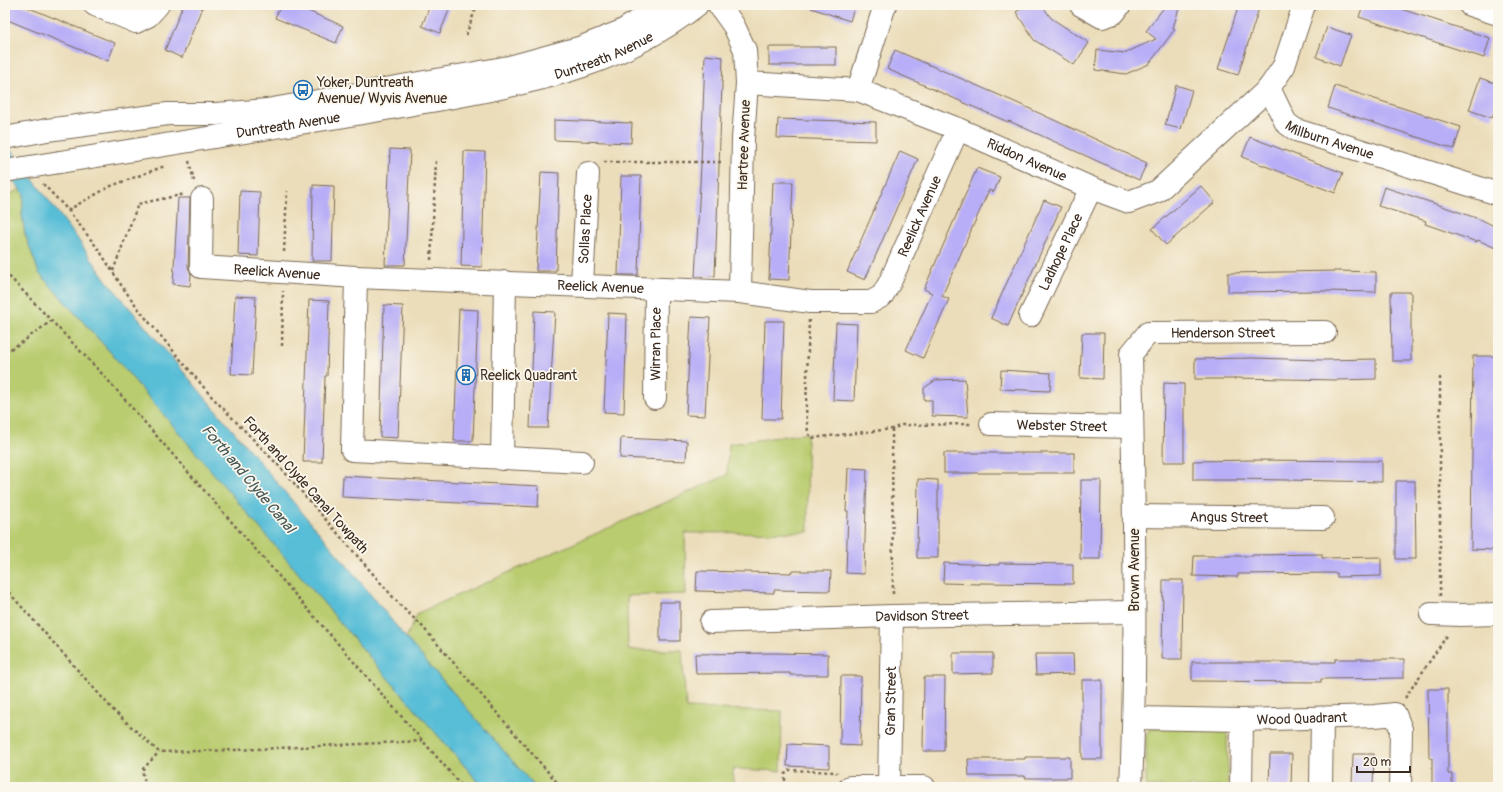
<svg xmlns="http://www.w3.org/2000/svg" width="1503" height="792" font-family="Pangolin,sans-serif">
<rect width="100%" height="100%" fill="#fbf7ec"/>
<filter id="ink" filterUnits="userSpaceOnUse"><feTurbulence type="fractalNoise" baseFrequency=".025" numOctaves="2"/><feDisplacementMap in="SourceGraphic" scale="8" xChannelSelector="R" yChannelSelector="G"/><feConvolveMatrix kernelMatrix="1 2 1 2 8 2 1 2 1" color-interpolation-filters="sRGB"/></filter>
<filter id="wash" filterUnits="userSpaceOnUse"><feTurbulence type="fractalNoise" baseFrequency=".012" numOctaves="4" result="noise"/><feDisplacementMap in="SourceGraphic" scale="16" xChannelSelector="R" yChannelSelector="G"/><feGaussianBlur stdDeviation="0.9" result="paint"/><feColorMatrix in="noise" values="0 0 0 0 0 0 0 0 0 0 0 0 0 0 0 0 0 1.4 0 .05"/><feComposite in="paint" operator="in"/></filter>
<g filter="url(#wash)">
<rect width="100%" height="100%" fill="#ebddb9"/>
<g fill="#b9cc70" stroke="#7a7b47">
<path d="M20 189 24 194 22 215 25 234 39 273 112 354 379 668 483 787H5V197Z"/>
<path d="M807 433 808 532 685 533 686 594 627 596 628 650H682L686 708 782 711 781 771 733 769V787H535L406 638 418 613 727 475 729 444Z"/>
<path d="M1220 725 1227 732 1228 787H1146V736L1150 728Z"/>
</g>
<path fill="#59bed7" stroke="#4a747a" d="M5 142 77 238 106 280 349 568 406 638 535 787H483L379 668 112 354 39 273 25 234 22 215 24 194 5 170Z"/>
<g id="blocks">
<g fill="#b8aef7">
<path d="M5 5H22L115 43 108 61 5 19Z"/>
<path d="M183 5H203L182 58 165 50Z"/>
<path d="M281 5H294L343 26 336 43 275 18Z"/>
<path d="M430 5H451L440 33 422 26Z"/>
<path d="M811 5H855L850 21 811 8Z"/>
<path d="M1027 5H1042L1051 18 1089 43 1074 65 1034 40 1016 12Z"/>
<path d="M1166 5H1180L1173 28 1175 29 1149 64 1126 74 1095 70 1097 50 1125 53 1156 39 1146 31Z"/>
<path d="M1239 5H1260L1238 75 1218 69Z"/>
<path d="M1363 5H1389L1490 38 1484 58 1359 17Z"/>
<path d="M1327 27 1351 35 1340 66 1316 57Z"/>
<rect x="769" y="47" width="67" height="18"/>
<path d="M895 50 1015 102 1147 163 1139 180 1009 121 1008 122 887 69Z"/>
<path d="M705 55 723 57 715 276 695 277 701 165Z"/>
<path d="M1480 78 1498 84V100L1492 118 1469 110Z"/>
<path d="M1176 85 1192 90 1181 129 1165 125Z"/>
<path d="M1335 86 1461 127 1454 149 1328 108Z"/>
<path d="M778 119 876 122V141L777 138Z"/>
<path d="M554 120 632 123 631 143 554 140Z"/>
<path d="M1250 137 1343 173 1335 193 1242 157Z"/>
<path d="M390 149 410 150 405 265H385Z"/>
<path d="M464 151 485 152 482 267 461 266Z"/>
<path d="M900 151 918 159 865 280 847 272Z"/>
<path d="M977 168 1000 177 994 192 989 190 942 296 949 299 923 358 906 350 932 293 924 289Z"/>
<path d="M541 172 559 173 556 271H536Z"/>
<path d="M621 176H641L638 275H618Z"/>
<path d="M773 182H793L789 280 769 279Z"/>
<path d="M313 185 334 186 332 261H312Z"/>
<path d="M1201 186 1215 202 1166 245 1152 229Z"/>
<path d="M1384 187 1436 204 1482 220 1498 228V249L1478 240 1477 242 1425 224 1426 221 1378 206Z"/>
<path d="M240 191 260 192 258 256 238 255Z"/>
<path d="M178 198H190L188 267 191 274 190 286 173 284Z"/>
<path d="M1044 200 1061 207 1008 326 991 318Z"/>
<path d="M1337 271 1376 272V292L1323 291 1228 292V273Z"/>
<path d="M1391 292H1411V361H1392Z"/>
<path d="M235 296 256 297 252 375 231 374Z"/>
<path d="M309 300 329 301 327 376H325L322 462H303Z"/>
<path d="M384 305 403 306 398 438 380 437Z"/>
<path d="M459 309 478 310 473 441H454Z"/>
<path d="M534 311 555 312 548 428H530Z"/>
<path d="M608 313 627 314 624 413 604 412Z"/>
<path d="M691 317 710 318 705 416 686 415Z"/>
<path d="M765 321H784L781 419H762Z"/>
<path d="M836 323 857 324 854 401 833 400Z"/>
<path d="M1082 333H1104L1103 379 1080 378Z"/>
<path d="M1473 356H1497L1495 462H1497L1496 550 1471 549Z"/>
<path d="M1253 358 1322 360 1376 359V379L1337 380 1235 378V379H1195V359Z"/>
<path d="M1001 370 1051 373 1050 391 1000 389Z"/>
<path d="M965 379 968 417 932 416V400H924V388L936 380Z"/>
<path d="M1164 383 1184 384V462H1163Z"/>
<path d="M621 438 687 441 686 461 620 458Z"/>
<rect x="944" y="453" width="130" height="20"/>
<path d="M1251 460 1382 461V482L1237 479V480H1193V461Z"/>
<path d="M848 468 867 469 864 574 846 573 848 511H846Z"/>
<path d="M343 476 539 486 538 507 342 497Z"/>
<path d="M918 479 938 480V558H917Z"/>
<path d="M1081 480H1101L1100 559H1080Z"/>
<path d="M1396 481H1415L1416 559H1396Z"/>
<path d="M1322 554V558L1381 557V576L1337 577V573L1238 574V577L1193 576 1194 556H1253V555Z"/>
<path d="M944 563 999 565V563L1073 564V584L980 583V584L943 583Z"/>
<path d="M697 571 791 573V571H831L830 591 774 590V593L696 591Z"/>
<path d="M1163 580H1183L1182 659H1162Z"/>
<rect x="660" y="602" width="20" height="39"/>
<path d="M774 653 828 654V675H790V673L696 674 695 654Z"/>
<path d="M953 653H993V673L953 674Z"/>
<path d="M1035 654H1073L1074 674 1036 675Z"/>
<path d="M1335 659H1404V678L1321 679V682L1192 681V662H1335Z"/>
<path d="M841 676H861L860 746 840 745Z"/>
<path d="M924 677H945L944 751H923Z"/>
<rect x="1082" y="680" width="20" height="79"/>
<path d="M1428 689H1448V774H1452V787H1432V758H1429Z"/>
<path d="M788 744 829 746V768L787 766Z"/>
<path d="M1270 754H1292L1291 787H1269Z"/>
<path d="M1353 754H1374L1373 787H1352Z"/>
<path d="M1025 757H1070V778H1025V776H969L968 759H1025Z"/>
</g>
</g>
</g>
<g filter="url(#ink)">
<use href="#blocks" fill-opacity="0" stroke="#796954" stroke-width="1"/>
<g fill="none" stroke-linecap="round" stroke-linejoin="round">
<g stroke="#796954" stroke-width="24">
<g id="minor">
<path d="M95 5 136 22 148 16 158 5"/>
<path d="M719 5 734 26 745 50 747 83 743 139 740 292"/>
<path d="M1081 5 1102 17 1114 13 1120 5"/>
<path id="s1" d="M1304 5 1284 66 1269 88 1286 123 1296 130 1492 192 1498 195"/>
<path d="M1470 5 1498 14"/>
<path id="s2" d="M747 83 858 90 958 129 1091 188 1129 202 1158 191 1269 88"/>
<path d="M858 90 885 5"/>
<path d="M47 130 168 114H216L267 110 509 67 582 47 622 31 663 5"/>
<path id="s3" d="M60 162C145 148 229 134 313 121 360 114 407 105 454 97 545 80 623 63 697 5"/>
<path id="s4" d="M202 199 201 267 356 277 740 292 810 302H871L882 296 890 282 958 129"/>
<path d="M356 277 352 450 582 462"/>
<path id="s5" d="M582 285 588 173"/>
<path id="s6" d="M1030 316 1091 188"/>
<path id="s7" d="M655 398 656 289"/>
<path id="s8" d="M991 424 1132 427"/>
<path d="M502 459 505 282"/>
<path id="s9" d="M1134 516 1323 518"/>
<path d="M1431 614 1461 615 1498 614"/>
<path id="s10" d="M711 622 892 616 1133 612"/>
<path id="s11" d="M1134 718 1242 720 1375 716 1395 714 1401 729 1400 787"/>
<path id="s12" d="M889 786 892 616"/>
<path d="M850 787H924"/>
<path id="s13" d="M1131 787C1137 643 1134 498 1131 354L1148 333 1325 332"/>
<path d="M1241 787 1242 720"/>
<path d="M1321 787 1322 718"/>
</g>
</g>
<g stroke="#796954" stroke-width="2.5" stroke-dasharray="3 3" stroke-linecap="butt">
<path d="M466 35 477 5"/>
<path d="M189 161 194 181"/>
<path d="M604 162H723"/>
<path d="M43 184 68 210 99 250 123 288 144 316 212 397 280 467 400 605 421 625 561 787"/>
<path d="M68 210 111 186 165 166"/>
<path d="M284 252 287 191"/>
<path d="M431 260 436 161"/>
<path d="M113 271 138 204 185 194"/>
<path d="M5 272 106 378 463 787"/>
<path d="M809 320 806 408 808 433 812 438 892 429 902 425 972 424"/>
<path d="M282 346 283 291"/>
<path d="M5 352 21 343 51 321"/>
<path d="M1440 377V596"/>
<path d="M892 429 893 596"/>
<path d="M5 588 114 711 159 752 237 750 422 741"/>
<path d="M1405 698 1448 634"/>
<path d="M146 787 142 770 159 752"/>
<path d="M785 787V774L789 770 836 772 837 773"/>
</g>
<use href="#minor" stroke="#fff" stroke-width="22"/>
<g stroke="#796954" stroke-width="24" stroke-linecap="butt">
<g id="minor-bridge">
<path d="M5 138 47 130"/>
<path d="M5 171 60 162"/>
</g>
</g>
<use href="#minor-bridge" stroke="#fff" stroke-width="22"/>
</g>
</g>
<defs>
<g id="bus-ring" transform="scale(1)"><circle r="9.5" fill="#fbf7ec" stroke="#1f6fb2" stroke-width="1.5"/><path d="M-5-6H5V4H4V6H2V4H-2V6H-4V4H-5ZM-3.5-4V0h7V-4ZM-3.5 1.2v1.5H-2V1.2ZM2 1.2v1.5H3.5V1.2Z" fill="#1f6fb2"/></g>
<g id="building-ring" transform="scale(1)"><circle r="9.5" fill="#fbf7ec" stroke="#1f6fb2" stroke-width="1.5"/><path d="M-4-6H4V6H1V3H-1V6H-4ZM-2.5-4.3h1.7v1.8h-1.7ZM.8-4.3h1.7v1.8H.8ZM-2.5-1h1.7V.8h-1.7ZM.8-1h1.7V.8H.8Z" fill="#1f6fb2"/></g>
</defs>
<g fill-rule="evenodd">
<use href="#bus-ring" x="303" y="90"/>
<use href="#building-ring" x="466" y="375"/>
</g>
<g text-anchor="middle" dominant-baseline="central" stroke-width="3.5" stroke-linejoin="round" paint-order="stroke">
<g font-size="14" fill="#3b2a1e" stroke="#fbf7ec">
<text stroke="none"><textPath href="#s3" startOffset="555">Duntreath Avenue</textPath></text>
<text stroke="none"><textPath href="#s3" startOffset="231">Duntreath Avenue</textPath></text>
<text stroke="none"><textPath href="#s1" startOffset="177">Millburn Avenue</textPath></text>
<text transform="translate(744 145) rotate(-88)">Hartree Avenue</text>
<text stroke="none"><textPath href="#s2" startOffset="294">Riddon Avenue</textPath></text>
<text stroke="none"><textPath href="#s4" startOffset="840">Reelick Avenue</textPath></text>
<text stroke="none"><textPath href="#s5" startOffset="56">Sollas Place</textPath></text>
<text stroke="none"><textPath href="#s6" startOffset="71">Ladhope Place</textPath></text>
<text stroke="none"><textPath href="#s4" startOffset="144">Reelick Avenue</textPath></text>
<text stroke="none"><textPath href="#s4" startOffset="468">Reelick Avenue</textPath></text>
<text stroke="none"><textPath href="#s13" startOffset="535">Henderson Street</textPath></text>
<text stroke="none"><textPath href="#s7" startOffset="54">Wirran Place</textPath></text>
<text stroke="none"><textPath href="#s8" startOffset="71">Webster Street</textPath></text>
<text transform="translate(306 485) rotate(48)">Forth and Clyde Canal Towpath</text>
<text stroke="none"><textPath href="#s9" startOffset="95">Angus Street</textPath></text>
<text transform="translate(1134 570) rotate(-90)">Brown Avenue</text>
<text stroke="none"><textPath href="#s10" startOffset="211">Davidson Street</textPath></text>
<text stroke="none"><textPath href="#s12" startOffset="85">Gran Street</textPath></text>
<text stroke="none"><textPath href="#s11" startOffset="168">Wood Quadrant</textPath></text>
</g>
<g font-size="14" fill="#3b2a1e" stroke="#fbf7ec" text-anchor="start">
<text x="317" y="82">Yoker, Duntreath<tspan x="317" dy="16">Avenue/ Wyvis Avenue</tspan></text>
<text x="480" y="375">Reelick Quadrant</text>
</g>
<g font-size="15" font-style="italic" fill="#445656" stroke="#fbf7ec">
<text transform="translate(248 479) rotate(50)">Forth and Clyde Canal</text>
</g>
</g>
<rect width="1503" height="792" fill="none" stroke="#fbf7ec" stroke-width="20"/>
<path d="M1357 766v6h53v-6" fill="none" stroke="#3b2a1e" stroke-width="2"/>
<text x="1363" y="766" font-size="12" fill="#3b2a1e" stroke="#fbf7ec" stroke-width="3" paint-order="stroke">20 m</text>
</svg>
